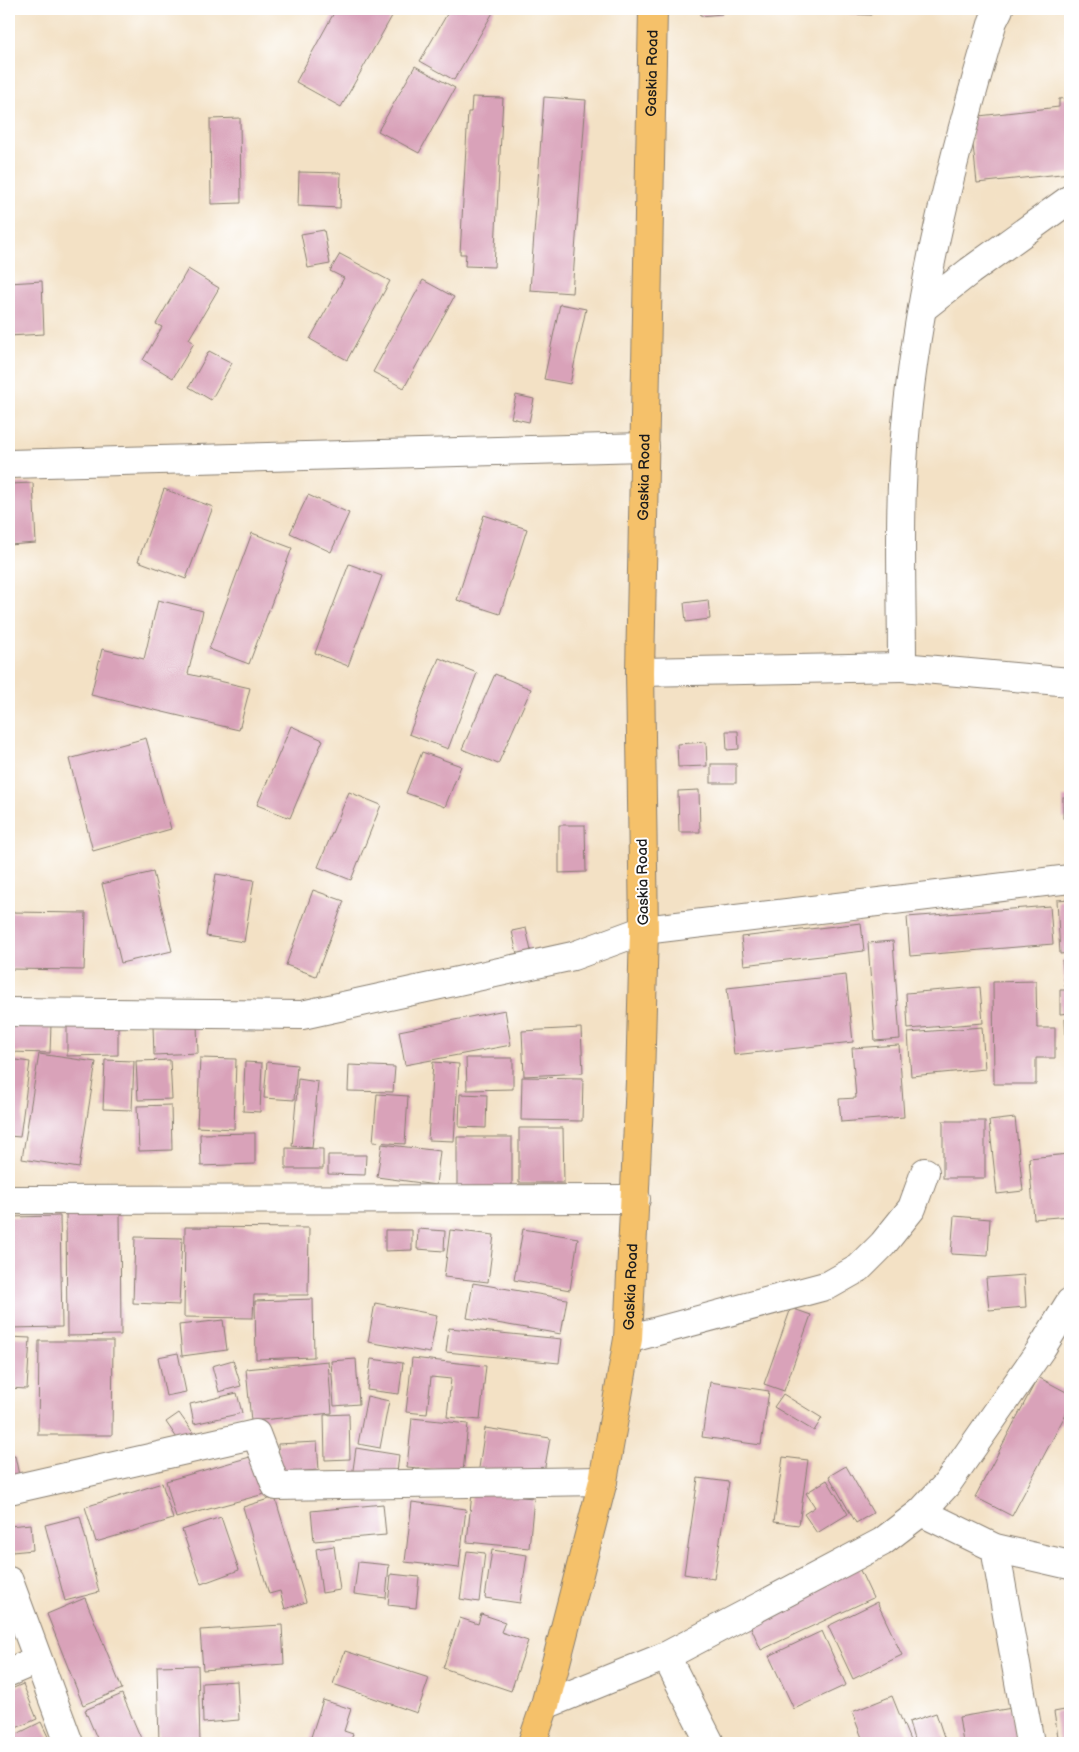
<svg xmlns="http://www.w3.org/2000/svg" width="1079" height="1752" font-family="'Balsamiq Sans',sans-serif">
<rect width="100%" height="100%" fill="#fff"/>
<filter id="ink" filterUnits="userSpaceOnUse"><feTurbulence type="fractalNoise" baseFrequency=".02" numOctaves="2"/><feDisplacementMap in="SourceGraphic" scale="10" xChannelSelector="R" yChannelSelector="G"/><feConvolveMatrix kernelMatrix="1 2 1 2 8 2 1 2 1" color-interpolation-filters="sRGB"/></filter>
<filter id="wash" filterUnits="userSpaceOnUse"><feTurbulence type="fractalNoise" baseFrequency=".0096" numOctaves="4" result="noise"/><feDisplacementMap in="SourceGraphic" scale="20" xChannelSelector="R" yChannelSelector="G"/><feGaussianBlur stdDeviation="1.12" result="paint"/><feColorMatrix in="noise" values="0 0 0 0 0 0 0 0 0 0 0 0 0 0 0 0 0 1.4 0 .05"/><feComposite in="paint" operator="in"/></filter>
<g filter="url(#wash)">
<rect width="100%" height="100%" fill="#f3e1c5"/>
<g id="blocks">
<g fill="#d9a2b9">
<path d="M336 9H396L341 107 296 82Z"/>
<path d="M450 9H495L454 80 420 61Z"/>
<path d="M700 9H722V14L701 16Z"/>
<path d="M848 9H872L871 15 848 14Z"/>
<path d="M415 66 455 88 419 153 378 131Z"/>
<path d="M472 97 503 98 494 267 465 266 466 254H460L468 112H471Z"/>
<path d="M544 97 586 100 572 293 530 290Z"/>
<path d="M1070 98V173L977 183 970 117 1059 107V99Z"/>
<path d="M240 118 241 203 211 204 210 119Z"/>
<path d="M299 172 341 173 340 208 298 206Z"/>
<path d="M324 230 330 264 308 268 301 234Z"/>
<path d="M340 254 390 281 347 360 310 339 344 278 330 271Z"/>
<path d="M188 269 219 288 189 339 194 343 173 378 143 360 162 327 156 324Z"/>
<path d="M423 280 454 297 404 388 373 372Z"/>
<path d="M42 281 44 334 9 336V283Z"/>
<path d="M560 304 586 309 570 384 544 379Z"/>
<path d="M209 351 232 363 211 400 189 387Z"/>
<path d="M516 395 534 399 529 422 511 418Z"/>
<path d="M33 483 36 543 9 545V484Z"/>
<path d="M164 489 213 507 186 579 138 561Z"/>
<path d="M308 495 349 513 331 552 290 533Z"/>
<path d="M484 515 527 529 500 614 457 600Z"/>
<path d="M252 533 292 548 249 664 209 649Z"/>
<path d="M349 564 382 576 348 666 315 653Z"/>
<path d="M158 600 203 611 188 674 250 688 239 730 91 695 102 649 144 659Z"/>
<path d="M708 600 710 619 686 622 684 603Z"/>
<path d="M439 658 477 673 448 749 409 734Z"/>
<path d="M495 674 531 689 498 764 462 749Z"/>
<path d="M291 726 323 740 290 818 257 805Z"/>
<path d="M726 731H738L739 749 727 750Z"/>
<path d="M146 738 171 829 93 851 69 759Z"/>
<path d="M706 742 707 766 678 767 677 744Z"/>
<path d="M422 752 461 766 445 807 406 793Z"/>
<rect x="711" y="764" width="25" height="19"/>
<path d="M699 790 700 832H679L678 791Z"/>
<path d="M349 792 381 805 351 880 318 867Z"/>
<rect x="1063" y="797" width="7" height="21"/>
<path d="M559 825H585L586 872 559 873Z"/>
<path d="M153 872 172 951 121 963 102 884Z"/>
<path d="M216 874 254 880 244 942 206 936Z"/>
<path d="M313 890 344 901 316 976 286 965Z"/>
<path d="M1070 899V953L1060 954 1057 900Z"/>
<path d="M1050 906 1053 944 910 956 907 917Z"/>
<path d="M9 912 86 913 84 970 9 969Z"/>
<path d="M861 923 864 951 744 965 741 937Z"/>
<path d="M526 928 531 951 517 954 512 931Z"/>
<path d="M893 941 900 1039 875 1041 868 943Z"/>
<path d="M1070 959V986L1065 987 1062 960Z"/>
<path d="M846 975 853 1042 734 1055 727 988Z"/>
<path d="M1036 981 1037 1028H1055V1058H1036V1084H994L993 982Z"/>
<path d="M980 987 983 1023 908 1029 906 993Z"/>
<path d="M1060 990H1070V1013L1060 1014Z"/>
<path d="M505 1010 511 1045 405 1065 399 1031Z"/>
<path d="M1065 1019H1070V1040H1066Z"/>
<path d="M9 1023 51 1024 50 1053 9 1052Z"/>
<path d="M67 1024H118V1055L67 1056Z"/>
<path d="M197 1024 198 1053 154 1055 153 1026Z"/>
<path d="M982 1027 985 1069 911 1076 908 1033Z"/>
<path d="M581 1028 583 1073 524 1076 522 1031Z"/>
<path d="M899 1045 904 1117 841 1122 839 1099 856 1098 852 1048Z"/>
<path d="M1066 1046H1070V1079H1069Z"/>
<path d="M39 1054 96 1062 79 1168 22 1159Z"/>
<path d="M200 1058 236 1059 234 1129 197 1127Z"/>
<path d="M466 1058H513V1089L467 1090Z"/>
<path d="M9 1059 30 1062 20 1137 9 1136Z"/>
<path d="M105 1060 134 1061 132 1110 103 1109Z"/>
<path d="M170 1060 172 1099 138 1100 136 1061Z"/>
<path d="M245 1062 262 1063 260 1112 243 1111Z"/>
<path d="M267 1062 297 1065 294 1100 264 1098Z"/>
<path d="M433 1062 459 1064 454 1141 428 1140Z"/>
<path d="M349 1065 395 1067 393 1092 348 1091Z"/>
<path d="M522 1077 583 1078 582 1121 521 1120Z"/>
<path d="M298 1079 318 1082 312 1148 292 1146Z"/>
<path d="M377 1094 408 1096 405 1144 373 1142Z"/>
<path d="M460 1094 487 1095 486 1128 459 1127Z"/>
<path d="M171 1105 172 1150 139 1151 137 1106Z"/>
<path d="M1015 1118 1023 1191 997 1194 989 1121Z"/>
<rect x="943" y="1121" width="42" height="57"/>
<path d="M519 1128H563L564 1183H519Z"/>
<path d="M255 1133V1164L201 1166 200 1134Z"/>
<path d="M457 1137H512V1192L457 1191Z"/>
<path d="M382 1144 440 1151 436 1185 377 1177Z"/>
<path d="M286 1148 323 1149V1169H286Z"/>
<path d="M1068 1154 1070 1216 1034 1219 1029 1158Z"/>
<path d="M328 1155H366L365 1175 328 1174Z"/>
<path d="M120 1210 121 1335 67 1336 66 1211Z"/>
<path d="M60 1216 62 1327 9 1328V1217Z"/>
<path d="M954 1216 990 1219 988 1256 951 1254Z"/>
<path d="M185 1227 309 1228 308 1295H254L253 1318 184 1317Z"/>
<path d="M418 1229 445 1231 444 1251 417 1249Z"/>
<path d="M523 1229 578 1238 570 1290 514 1280Z"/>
<path d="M385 1230H412V1250L385 1251Z"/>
<path d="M450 1230 494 1235 488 1282 444 1277Z"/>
<path d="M135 1237 182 1238 179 1305 133 1303Z"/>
<path d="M1024 1275 1026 1307 989 1310 986 1278Z"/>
<path d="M473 1283 567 1299 561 1334 467 1318Z"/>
<path d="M313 1299 314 1357 256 1359 255 1301Z"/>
<path d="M375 1303 437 1315 430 1353 368 1342Z"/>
<path d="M791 1308 811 1315 784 1391 764 1384Z"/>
<path d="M223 1320 227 1350 182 1356 179 1325Z"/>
<path d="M449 1328 562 1339 559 1363 446 1352Z"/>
<path d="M9 1337 30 1338 27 1389 9 1388Z"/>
<path d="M39 1341H113L112 1435H38Z"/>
<path d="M178 1353 186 1392 166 1396 158 1357Z"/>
<path d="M412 1358 486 1366 480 1420 447 1417 451 1379 431 1377 427 1414 406 1412Z"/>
<path d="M356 1359 359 1404 334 1406 331 1361Z"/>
<path d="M371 1359 403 1363 399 1394 367 1390Z"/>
<path d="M233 1360 241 1386 219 1392 212 1366Z"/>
<path d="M328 1361 332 1413 251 1421 246 1369Z"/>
<path d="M1038 1377 1070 1394V1406L1012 1516 975 1497Z"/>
<path d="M710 1382 769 1391 761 1445 702 1437Z"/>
<path d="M237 1393 242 1413 194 1424 190 1404Z"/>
<path d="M783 1394 822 1418 814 1431 774 1407Z"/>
<path d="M367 1396 389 1401 380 1448 358 1444Z"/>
<path d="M179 1413 194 1434 181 1444 166 1422Z"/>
<path d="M349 1414 350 1459 325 1460 324 1415Z"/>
<path d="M412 1418 468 1424 463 1472 407 1467Z"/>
<path d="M485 1428 550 1438 543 1478 479 1468Z"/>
<path d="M317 1442 319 1470 279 1473 278 1444Z"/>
<path d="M356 1448 399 1455 396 1482 352 1477Z"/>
<path d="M257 1455 268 1493 176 1518 166 1481Z"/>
<path d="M15 1456 19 1475 9 1477V1457Z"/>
<path d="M783 1457 808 1460 799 1525 774 1522Z"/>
<path d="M846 1466 873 1513 856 1523 829 1476Z"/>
<path d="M698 1478 729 1482 714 1579 684 1574Z"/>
<path d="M827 1480 848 1514 817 1533 804 1514 815 1507 806 1493Z"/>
<path d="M162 1483 173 1519 96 1542 85 1507Z"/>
<path d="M472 1493 534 1498 529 1548 467 1542Z"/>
<path d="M275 1497 306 1602 285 1609 280 1591 269 1594 243 1507Z"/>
<path d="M412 1502 466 1509 459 1568 405 1562Z"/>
<path d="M383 1504 386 1535 314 1541 311 1511Z"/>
<path d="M80 1516 99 1592 65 1601 45 1525Z"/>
<path d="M221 1517 239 1570 201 1584 182 1530Z"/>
<path d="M31 1524 33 1550 12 1552 9 1526Z"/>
<path d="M334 1546 340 1590 322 1593 316 1549Z"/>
<path d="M492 1550 527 1555 520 1603 485 1598Z"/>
<path d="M467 1551 485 1553 479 1602 460 1599Z"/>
<path d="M358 1562 389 1565 386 1598 354 1594Z"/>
<path d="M858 1566 873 1598 761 1650 747 1618Z"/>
<path d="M391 1574 419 1577 416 1608 388 1605Z"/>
<path d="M85 1598 122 1689 83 1705 47 1614Z"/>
<path d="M877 1602 902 1655 853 1679 828 1626Z"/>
<path d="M481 1614 505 1622 501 1632 528 1641 511 1691 443 1668 460 1618 478 1624Z"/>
<path d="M282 1625 284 1664 203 1670 200 1630Z"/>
<path d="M822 1631 846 1685 794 1709 769 1656Z"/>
<path d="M345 1651 429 1678 417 1713 333 1684Z"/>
<path d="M198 1665 200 1743H159L157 1666Z"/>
<path d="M237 1681 239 1720 203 1723 202 1683Z"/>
<path d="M23 1684 37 1719 9 1731V1690Z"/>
<path d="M122 1694 143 1743H99L85 1710Z"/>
<path d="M892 1696 911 1743H864L852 1712Z"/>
<path d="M323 1700 351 1709 344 1731 353 1734 350 1743H309Z"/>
<path d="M1012 1708 1017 1743H963L959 1717Z"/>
<path d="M1070 1709V1743H1059L1054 1712Z"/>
<path d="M936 1713 946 1743H915L909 1722Z"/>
<path d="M41 1722 51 1743H9V1738Z"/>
</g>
</g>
</g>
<g filter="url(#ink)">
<use href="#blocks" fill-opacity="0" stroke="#887e70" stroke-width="1"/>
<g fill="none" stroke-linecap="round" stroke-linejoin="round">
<g stroke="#887e70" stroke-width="30">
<g id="minor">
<path d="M999 9 993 21C954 153 919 287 906 424 898 504 902 586 902 667L1070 682"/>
<path d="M923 308 970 271 1070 199"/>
<path d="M9 464 645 447"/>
<path d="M640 672 902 667"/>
<path d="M9 1012 302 1015 573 956 644 930 1070 879"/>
<path d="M9 1200 636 1199"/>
<path d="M628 1339 829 1285 859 1268 883 1244 912 1208 925 1172"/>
<path d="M9 1490 256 1434 276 1486 603 1481"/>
<path d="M921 1512 995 1548 1070 1565"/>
<path d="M995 1548 1030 1743"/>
<path d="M9 1581 69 1743"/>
<path d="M666 1656 710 1743"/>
<path d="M9 1672 37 1660"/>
<path d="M545 1705 666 1656 882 1542 921 1512 947 1484 1041 1349 1070 1302"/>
</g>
</g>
<g stroke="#887e70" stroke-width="30">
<g id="major">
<path id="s1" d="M532 1743 545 1705 603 1481 628 1339 640 1081 644 930 640 672 653 9"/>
</g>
</g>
<use href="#minor" stroke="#fff" stroke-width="28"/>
<use href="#major" stroke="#f5c16b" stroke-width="28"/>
</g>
</g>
<g text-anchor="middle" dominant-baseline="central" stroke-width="4" stroke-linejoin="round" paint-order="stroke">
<g font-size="15" fill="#1c1c1c" stroke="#fff">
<text stroke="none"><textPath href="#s1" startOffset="1682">Gaskia Road</textPath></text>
<text stroke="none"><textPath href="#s1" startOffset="1278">Gaskia Road</textPath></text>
<text transform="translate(643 882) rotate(-91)">Gaskia Road</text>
<text stroke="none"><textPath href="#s1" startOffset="468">Gaskia Road</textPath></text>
</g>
</g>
<rect width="1079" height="1752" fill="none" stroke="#fff" stroke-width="30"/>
</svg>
